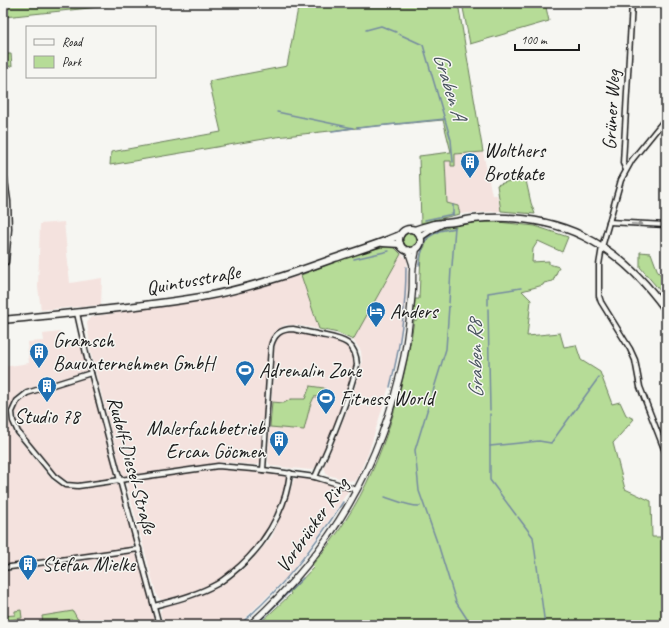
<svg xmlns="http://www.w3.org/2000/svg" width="669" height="628" font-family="Caveat,sans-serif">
<rect width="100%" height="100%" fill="#f6f6f2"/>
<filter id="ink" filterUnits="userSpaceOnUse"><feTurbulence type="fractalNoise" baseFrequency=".025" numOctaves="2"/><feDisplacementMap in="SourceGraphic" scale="8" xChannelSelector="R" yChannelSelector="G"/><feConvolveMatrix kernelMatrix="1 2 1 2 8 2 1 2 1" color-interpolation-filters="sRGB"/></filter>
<g filter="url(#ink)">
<g fill="#f4e2de">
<path d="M483 152 492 195H497L501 211 460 214 458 206 447 203 445 161H451L455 166 454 154Z"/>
<path d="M64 222 70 283 102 278 101 305 41 310 38 287 40 224Z"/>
<path d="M401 254 407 259 408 285 404 320 394 371 368 454 355 482 327 475 324 467 351 401 362 364 361 351 353 340Z"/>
<path d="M301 275 319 329 295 325H285L275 331 270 340 268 351 262 461 257 465 224 462 124 476 122 473 91 354 87 323 90 318 96 316 205 300 244 291Z"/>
<path d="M296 331 336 339 350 345 355 354 356 364 346 399 320 462 316 467 311 470 271 466 268 462 275 342 280 335 287 332Z"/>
<path d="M60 332 61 343 80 340 88 367 86 371 24 390 16 397 11 407 10 421 12 428 14 433 53 481 63 486 74 489 116 484 120 486 134 543 131 547 3 566V367L29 363 27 342 44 341 43 334Z"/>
<path d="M86 378 91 381 115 474 112 478 73 483 59 477 21 430 18 425 16 411 20 403 28 396Z"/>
<path d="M219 469H230L284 474 287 479 280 502 266 532 243 561 217 581 186 594 162 600 157 597 127 485 130 481Z"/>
<path d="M300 476 347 487 349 490 322 531 288 576 238 625H164L160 612 163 607 189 600 220 587 247 566 272 537 286 504 294 479Z"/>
<path d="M134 553 138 557 155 625H3V572Z"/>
</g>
<g fill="#b6dc97" stroke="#697c5a">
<path d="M4 3H118V5L4 17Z"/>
<path d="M299 3H458L483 152 455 154V166H451V161H445L447 203 458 206 460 214 421 223 419 156 451 152 443 120 366 127 276 137 110 165 111 152 221 132 209 81 287 66Z"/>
<path d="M462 3H545L549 21 470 44Z"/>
<path d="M3 54H11L12 66 3 67Z"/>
<path d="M525 176 531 203 535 214 501 211 497 185Z"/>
<path d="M481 222H498L535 226 568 237 562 252 538 241 533 249 532 262 549 261V264L559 267 553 281 544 283 543 285 522 291 531 300 527 336 560 333 564 347 576 345 581 360 600 372 612 404 620 402 626 415 634 419 613 443 625 489 651 501 652 537H666V625H258L291 594 290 592 314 567 312 565C325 550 337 535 347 518 383 463 405 384 414 320H417L418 315H414L415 299H419L421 253 425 246 429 236 431 233 451 226Z"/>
<circle cx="410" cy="240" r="8"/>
<path d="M393 246 401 254 353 340 338 333 319 329 301 275C330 264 362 248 393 246Z"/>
<path d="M640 252 651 253 658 272 666 281V298L640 267Z"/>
<path d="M310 386 324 388 327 396 314 397 310 406 304 430 270 427 272 402 284 403 291 399H305Z"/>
<path d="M21 610 22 618 3 621V616L15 615V611Z"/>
<path d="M73 611 78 620 83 619 85 625H75L72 619 43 624 42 616Z"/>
</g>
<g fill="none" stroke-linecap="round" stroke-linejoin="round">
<g stroke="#748aa0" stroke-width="1.5">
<path d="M366 30 381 26 396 32"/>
<path d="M399 34 423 45 451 140 453 162"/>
<path d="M277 112 353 128"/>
<path d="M357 128 445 119"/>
<path d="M332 131 352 128"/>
<path d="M453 205V215"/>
<path d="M425 220 453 214"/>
<path d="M354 259 389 251"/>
<path d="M419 265C420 255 423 247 427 238L439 231 455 228"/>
<path d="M452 266 455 227"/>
<path d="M449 303 451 269"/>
<path d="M488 305V293L521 288"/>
<path d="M488 309 490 410"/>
<path d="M390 387C400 348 406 308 406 267"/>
<path d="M490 414V480L516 515"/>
<path d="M490 446 539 441 551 443 599 377"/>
<path d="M385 497C395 500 410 507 420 506"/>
<path d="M518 517 533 537 545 625"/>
<path d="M437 542 419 491 415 450 446 349 449 306"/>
<path d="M438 544 456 602 471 625"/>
<path d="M239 625C281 590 313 548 343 502"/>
<path d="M256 625 303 578"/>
</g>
<g stroke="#1c1c1c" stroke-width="7">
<g id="street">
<path d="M666 118 632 160 621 180 602 247 599 265V296L601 302 630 349 635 360 640 387 666 454"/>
<path d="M3 166 8 201 9 229 6 262 3 261"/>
<path d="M626 170 623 163 632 3"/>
<path d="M609 222 666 225"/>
<path d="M77 313 87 358 159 625"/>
<path d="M91 373 27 393 17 401 12 412 13 421 18 432 54 476 66 485 78 486 218 466 263 470 315 477 357 490"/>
<path d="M263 470 271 346C274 334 281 329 293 329 302 331 311 333 321 335 340 339 356 340 357 365 347 404 332 440 315 477"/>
<path d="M3 568 139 549"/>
<path d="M154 606C176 600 197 595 217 584 222 581 227 577 232 573 263 548 285 513 290 473"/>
</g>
</g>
<g stroke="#1c1c1c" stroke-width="8">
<g id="secondary">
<path d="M408 250 413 265"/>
<path d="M250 625C332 550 381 466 404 357 408 336 410 315 412 294 413 285 412 275 413 266 414 260 416 255 416 248"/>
</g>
</g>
<g stroke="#1c1c1c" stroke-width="9">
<g id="primary">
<circle cx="410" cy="240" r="11"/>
<path d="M414 230C420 228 427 226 434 224 437 223 440 224 443 223 453 223 463 220 473 219 558 211 617 242 666 310"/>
<path d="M420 237 430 230 443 223"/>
<path d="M383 243 400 244"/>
<path d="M3 320C69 313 136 308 201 297 247 289 291 274 335 258 356 251 379 244 400 235"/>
</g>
</g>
<use href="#street" stroke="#f6f6f2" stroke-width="4"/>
<use href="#secondary" stroke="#f6f6f2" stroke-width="5.5"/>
<use href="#primary" stroke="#f6f6f2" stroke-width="6"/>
</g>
<defs><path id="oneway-solid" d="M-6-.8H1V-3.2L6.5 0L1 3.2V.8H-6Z"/></defs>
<use fill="#949492" href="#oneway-solid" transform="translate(637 224) rotate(2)"/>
</g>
<defs>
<g id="building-pin" transform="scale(1)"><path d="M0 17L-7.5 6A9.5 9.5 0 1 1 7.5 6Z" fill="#1f6fb2" stroke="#f6f6f2"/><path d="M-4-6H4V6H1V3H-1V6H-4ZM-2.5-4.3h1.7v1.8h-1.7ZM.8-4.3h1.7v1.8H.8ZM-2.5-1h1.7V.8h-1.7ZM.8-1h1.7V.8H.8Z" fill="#fff"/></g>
<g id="hotel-pin" transform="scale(1)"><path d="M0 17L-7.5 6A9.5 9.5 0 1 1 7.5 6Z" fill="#1f6fb2" stroke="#f6f6f2"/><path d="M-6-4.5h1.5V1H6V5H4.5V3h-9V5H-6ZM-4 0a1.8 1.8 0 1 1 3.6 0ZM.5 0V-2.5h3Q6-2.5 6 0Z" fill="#fff"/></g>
<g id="stadium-pin" transform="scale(1)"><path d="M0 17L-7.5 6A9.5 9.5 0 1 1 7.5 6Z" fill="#1f6fb2" stroke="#f6f6f2"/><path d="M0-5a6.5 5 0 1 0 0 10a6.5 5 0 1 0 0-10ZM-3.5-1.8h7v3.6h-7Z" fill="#fff"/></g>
</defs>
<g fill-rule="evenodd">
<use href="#building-pin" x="470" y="162"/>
<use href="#hotel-pin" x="376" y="311"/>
<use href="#building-pin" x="39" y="352"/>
<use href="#stadium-pin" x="245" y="370"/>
<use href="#building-pin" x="47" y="386"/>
<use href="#stadium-pin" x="326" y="398"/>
<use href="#building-pin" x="279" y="440"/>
<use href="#building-pin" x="28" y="564"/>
</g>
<g text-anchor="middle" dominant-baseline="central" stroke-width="3" stroke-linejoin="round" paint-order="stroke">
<g font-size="20" fill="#1c1c1c" stroke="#f6f6f2">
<text transform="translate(611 110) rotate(-87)">Grüner Weg</text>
<text transform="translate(193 280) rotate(-10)">Quintusstraße</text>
<text transform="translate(132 465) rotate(75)">Rudolf-Diesel-Straße</text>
<text transform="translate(312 525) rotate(-55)">Vorbrücker Ring</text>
</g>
<g font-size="20" fill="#1c1c1c" stroke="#f6f6f2" text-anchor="start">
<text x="484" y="150">Wolthers<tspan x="484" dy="23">Brotkate</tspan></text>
<text x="390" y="311">Anders</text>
<text x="53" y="340">Gramsch<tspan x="53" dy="23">Bauunternehmen GmbH</tspan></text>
<text x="259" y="370">Adrenalin Zone</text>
<text x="340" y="398">Fitness World</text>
<text x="47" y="416" text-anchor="middle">Studio 78</text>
<text x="265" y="428" text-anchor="end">Malerfachbetrieb<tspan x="265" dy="23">Ercan Göcmen</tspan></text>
<text x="42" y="564">Stefan Mielke</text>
</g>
<g font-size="21" font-style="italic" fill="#48535e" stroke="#f6f6f2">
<text transform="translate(450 86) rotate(73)">Graben A</text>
<text transform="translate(475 359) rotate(-91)">Graben R8</text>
</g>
</g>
<rect width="669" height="628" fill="none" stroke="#f6f6f2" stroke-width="16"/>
<rect x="8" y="8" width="653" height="612" fill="none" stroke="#1c1c1c" stroke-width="1.5" filter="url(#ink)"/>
<rect x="26" y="26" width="130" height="52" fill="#f6f6f2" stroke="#9f9f9c"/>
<rect x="34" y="39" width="20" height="6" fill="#f6f6f2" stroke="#9f9f9c"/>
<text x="62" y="46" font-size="12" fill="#1c1c1c">Road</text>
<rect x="34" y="56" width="20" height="12" fill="#b6dc97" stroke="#9f9f9c"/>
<text x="62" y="66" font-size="12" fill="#1c1c1c">Park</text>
<path d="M515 44v6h64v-6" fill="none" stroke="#1c1c1c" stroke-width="2"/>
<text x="521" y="44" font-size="12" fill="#1c1c1c" stroke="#f6f6f2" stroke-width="3" paint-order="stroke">100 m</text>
</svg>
